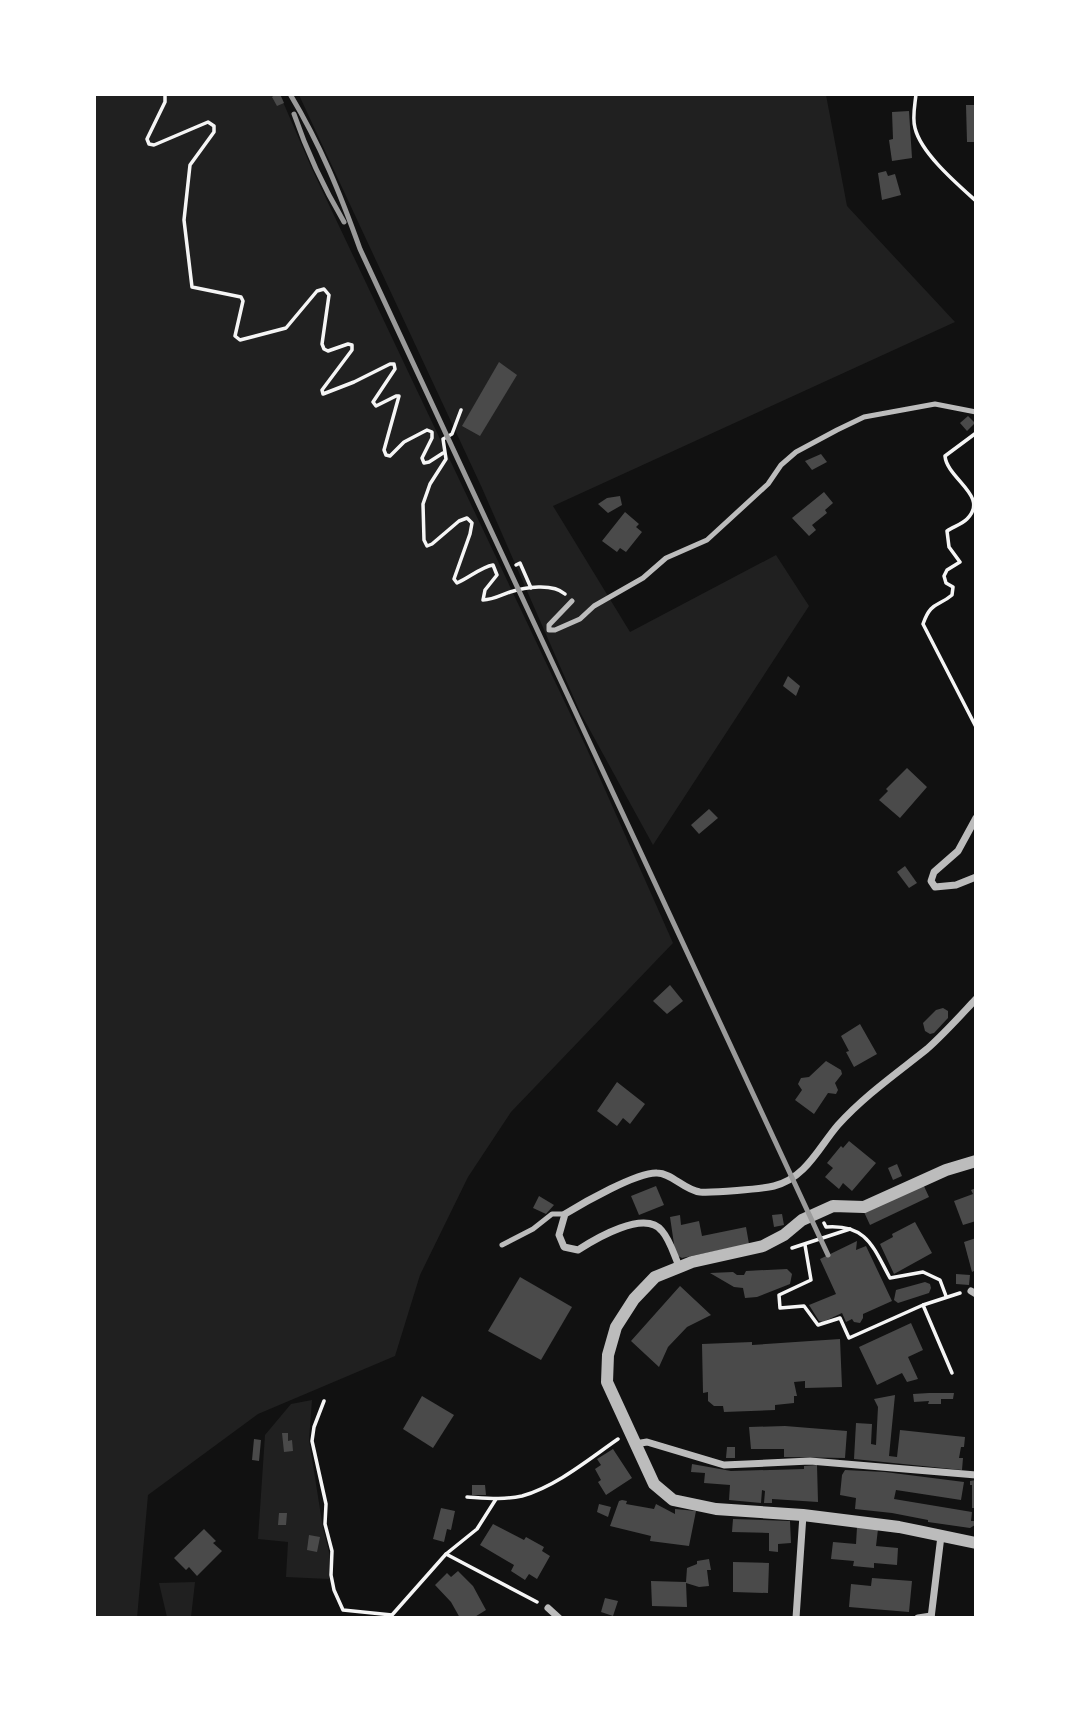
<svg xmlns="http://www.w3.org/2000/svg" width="1070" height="1712" font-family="Signika,sans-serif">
<rect width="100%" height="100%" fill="#111"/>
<g fill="#202020">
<path d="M94 95H280L312 169 587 749 673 943 511 1112 468 1177 420 1275 395 1356 258 1414 148 1495 137 1618 94 1617Z"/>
<path d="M299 95H826L847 206 955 322 553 506 630 632 776 555 809 606 653 845 580 712 482 488Z"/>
<path d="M312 1400 309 1440 323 1528 330 1556 329 1579 286 1577 288 1542 258 1539 265 1435 291 1404Z"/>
<path d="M195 1582 191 1617H167L159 1583Z"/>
</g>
<g fill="#4a4a4a">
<path d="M276 94H280L284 103 277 106 272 97Z"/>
<path d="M966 105H976V142H967Z"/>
<path d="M909 111 912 158 892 161 889 140 893 139 892 112Z"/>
<path d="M886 171 888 176 895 174 901 195 882 200 878 173Z"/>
<path d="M499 362 517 375 480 436 462 426Z"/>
<path d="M968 416 975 423 967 431 960 423Z"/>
<path d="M821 454 827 462 812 470 805 461Z"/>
<path d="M824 492 833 503 825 510 827 513 812 525 816 530 809 536 792 518Z"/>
<path d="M620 496 622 505 608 513 598 504 607 498Z"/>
<path d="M625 512 639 524 636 527 642 532 626 552 620 548 617 552 602 541Z"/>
<path d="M788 676 800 686 796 696 783 686Z"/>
<path d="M907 768 927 787 900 818 879 800 888 791 886 789Z"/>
<path d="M709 809 718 818 699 834 691 825Z"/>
<path d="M905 866 917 883 909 888 897 872Z"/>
<path d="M670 985 683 1001 667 1014 653 1001Z"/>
<path d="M943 1008 948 1011V1018L934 1033 930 1034 925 1031 923 1023 936 1010Z"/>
<path d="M860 1024 877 1054 854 1067 846 1052 849 1051 841 1036Z"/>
<path d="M826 1061 841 1070 842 1074 835 1083 838 1090 836 1094 828 1093 814 1114 795 1100 802 1090 798 1084 801 1078 809 1077Z"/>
<path d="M617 1082 645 1104 630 1124 623 1118 617 1126 597 1111Z"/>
<path d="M849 1141 876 1163 852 1191 843 1183 839 1189 825 1177 833 1168 827 1163 841 1146 843 1148Z"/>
<path d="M897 1164 902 1176 893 1180 888 1168Z"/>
<path d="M923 1184 929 1197 870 1225 864 1212Z"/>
<path d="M656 1186 664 1205 639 1215 631 1196Z"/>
<path d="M976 1188V1221L963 1225 954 1201 973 1194 971 1190Z"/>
<path d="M539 1196 554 1205 546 1214 533 1208Z"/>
<path d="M782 1214 784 1225 774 1227 772 1215Z"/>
<path d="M680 1215 681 1225 699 1221 702 1236 746 1227 749 1244 682 1258 678 1256 675 1251 670 1217Z"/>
<path d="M915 1222 932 1253 894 1274 880 1244 893 1237 892 1234Z"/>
<path d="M976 1238V1270L972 1272 964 1242Z"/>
<path d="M857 1241 856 1250 866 1246 892 1301 863 1314V1318L860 1323 854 1322 852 1319 846 1322 842 1313 823 1322 819 1321 809 1305 836 1294 820 1259Z"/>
<path d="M787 1269 792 1274 790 1284 757 1297 745 1298 743 1288 734 1287 710 1273 733 1272 737 1275H744L746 1271Z"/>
<path d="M956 1274 970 1275 969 1285 956 1284Z"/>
<path d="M520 1277 572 1307 541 1360 488 1331Z"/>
<path d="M925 1282 930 1284 931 1288 929 1293 898 1303 894 1300 896 1290Z"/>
<path d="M680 1286 711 1315 687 1327 668 1347 659 1367 631 1341Z"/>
<path d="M911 1323 923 1350 908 1357 918 1379 907 1382 902 1373 877 1385 859 1347Z"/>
<path d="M840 1339 842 1387 805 1388V1381L794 1382 797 1396H794V1403L775 1405V1410L724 1412 723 1406H714L708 1401V1392L703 1393 702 1344 752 1342V1345Z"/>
<path d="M929 1393H954L953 1399H941V1404H928L929 1401 914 1402 913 1394Z"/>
<path d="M895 1395 889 1456 897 1457 900 1430 965 1437 964 1447H961L959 1458H963L962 1470 854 1459 856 1423 872 1424 871 1444 876 1445 878 1407 874 1399Z"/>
<path d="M422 1396 454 1415 433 1448 403 1429Z"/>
<path d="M785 1426 847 1431 845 1458 784 1457V1449H751L749 1427Z"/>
<path d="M282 1433H288V1441L292 1440 293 1451 284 1452Z"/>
<path d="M254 1439 261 1440 259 1461 252 1460Z"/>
<path d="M727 1447H735V1458H726Z"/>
<path d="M613 1449 632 1478 606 1495 598 1482 601 1480 595 1469 601 1465 597 1459Z"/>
<path d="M692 1464 731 1471 804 1469V1466L817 1465 818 1502 772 1499V1503H764L765 1491 762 1490 761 1503 729 1500 730 1485 704 1483 705 1473 691 1472Z"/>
<path d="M845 1470 885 1472 964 1482 961 1500 896 1490 894 1499 972 1512 971 1521H976L975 1525 970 1528 928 1522V1520L892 1513 855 1509 856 1498 840 1495 842 1475Z"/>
<path d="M976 1480V1508H972V1485H970V1481Z"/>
<path d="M472 1485H485L486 1495H472Z"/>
<path d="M622 1500 627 1501 626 1504 654 1509 656 1504 675 1514V1509L696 1511 689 1546 650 1541 651 1536 610 1526 619 1501Z"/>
<path d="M599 1504 611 1507 608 1517 597 1512Z"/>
<path d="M441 1508 455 1511 451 1530 447 1529 444 1542 433 1539Z"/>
<path d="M279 1513H287L286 1525H278Z"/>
<path d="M733 1519 790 1521 791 1543 778 1544V1552L769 1551V1533L732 1532Z"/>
<path d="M493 1524 524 1540 526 1537 544 1547 542 1551 550 1556 537 1579 529 1574 525 1580 511 1571 514 1565 480 1545Z"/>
<path d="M857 1527 878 1529 876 1546 898 1548 897 1565 874 1563V1568L853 1566 854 1561 831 1559 833 1542 856 1544Z"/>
<path d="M204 1529 216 1541 213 1543 222 1551 197 1576 189 1567 186 1570 174 1558Z"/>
<path d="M309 1535 320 1537 317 1552 307 1550Z"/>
<path d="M709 1559 711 1570H707L709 1586 699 1587 686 1583 687 1607 652 1606 651 1581 686 1582 687 1568 697 1564V1561Z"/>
<path d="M733 1562 769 1563 768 1593 733 1592Z"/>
<path d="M458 1571 473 1586 486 1610 473 1618H460L451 1602 435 1585 447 1573 451 1577Z"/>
<path d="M872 1578 912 1581 909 1612 849 1607 851 1584 871 1586Z"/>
<path d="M605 1598 618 1601 613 1616 601 1612Z"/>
</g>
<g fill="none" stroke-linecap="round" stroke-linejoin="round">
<g stroke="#f5f5f5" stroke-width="3.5">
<path d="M165 94V102L147 139 149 144 154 145 208 122 214 126V132L190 165 184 220 192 287 241 297 243 301 235 336 240 340 286 328 317 291 324 289 329 295 322 344 324 349 328 351 348 344 352 345V350L322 390 323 394 354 382 390 364H394L395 369 373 402 376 406 396 396H399L384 450 386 455 390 456 404 442 427 430 432 432V438L422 458 424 463 429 462 443 453"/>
<path d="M916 94C915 105 912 118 915 128 921 153 956 183 976 201"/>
<path d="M461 410 452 434 443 439 446 459 430 484 423 504 424 540 427 546 432 544 459 521 467 518 472 523 470 534 454 579 457 583C469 578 481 567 493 565L497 575 485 590 483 600C493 600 501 595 510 592 525 587 553 583 565 594"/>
<path d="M976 433 945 456C947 479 990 496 967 519 962 524 953 527 947 531L949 547 960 562 947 570 944 576 946 583 953 587 952 595C938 607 931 601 923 624L976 727"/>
<path d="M516 565 520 563 531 588"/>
<path d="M824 1223 826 1227C867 1224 873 1247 890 1278L923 1272 940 1280 946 1296"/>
<path d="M805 1245 811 1280 779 1295 780 1308 804 1306 818 1325 840 1318 849 1338 923 1305 960 1293"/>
<path d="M792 1248 850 1229"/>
<path d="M923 1305 952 1373"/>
<path d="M324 1401 314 1427 312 1441 326 1504 325 1524 332 1551 331 1575 334 1590 343 1610 392 1615 446 1554 477 1529 496 1499"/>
<path d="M467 1497C485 1498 504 1500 522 1496 557 1486 589 1459 618 1439"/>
<path d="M446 1554 537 1602"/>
</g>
<g stroke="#bcbcbc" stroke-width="5">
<path d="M572 601 549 625V630H555L580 619 594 606 643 578 666 558 707 540 768 484 781 465 796 452 837 430 864 417 935 404 976 412"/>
<path d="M502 1245 533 1229 552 1214H565"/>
</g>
<g stroke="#bcbcbc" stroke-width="7">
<path d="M976 818 958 851 934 872 931 881 935 887 956 885 976 877"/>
<path d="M679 1266C674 1255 670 1240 662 1231 645 1209 595 1239 578 1250L564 1247 559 1235 565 1214C583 1203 637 1172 657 1173 672 1173 684 1190 700 1192 712 1193 762 1189 774 1186 806 1178 819 1147 838 1125 864 1096 897 1073 927 1049 944 1034 960 1016 976 999"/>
<path d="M971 1291 976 1294"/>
<path d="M635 1444 647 1442 724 1465 810 1461 976 1475"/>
<path d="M548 1608 559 1618"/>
<path d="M796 1618 803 1515"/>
<path d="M918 1618 931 1616"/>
<path d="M931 1618 941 1536"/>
</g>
<path stroke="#bcbcbc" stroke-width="12" d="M976 1161 946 1170 864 1207 833 1206 802 1220 784 1235 763 1246 692 1262 655 1277 634 1299 616 1327 608 1355 607 1382 654 1484 673 1500 716 1509 803 1515 899 1527 976 1543"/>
<g stroke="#9a9a9a" stroke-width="5">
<path d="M290 94C321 146 340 193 360 249L828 1255"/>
<path d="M294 114C307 152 324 188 344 222"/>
</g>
</g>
<rect width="1070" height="1712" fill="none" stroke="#ffffff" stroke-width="192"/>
</svg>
